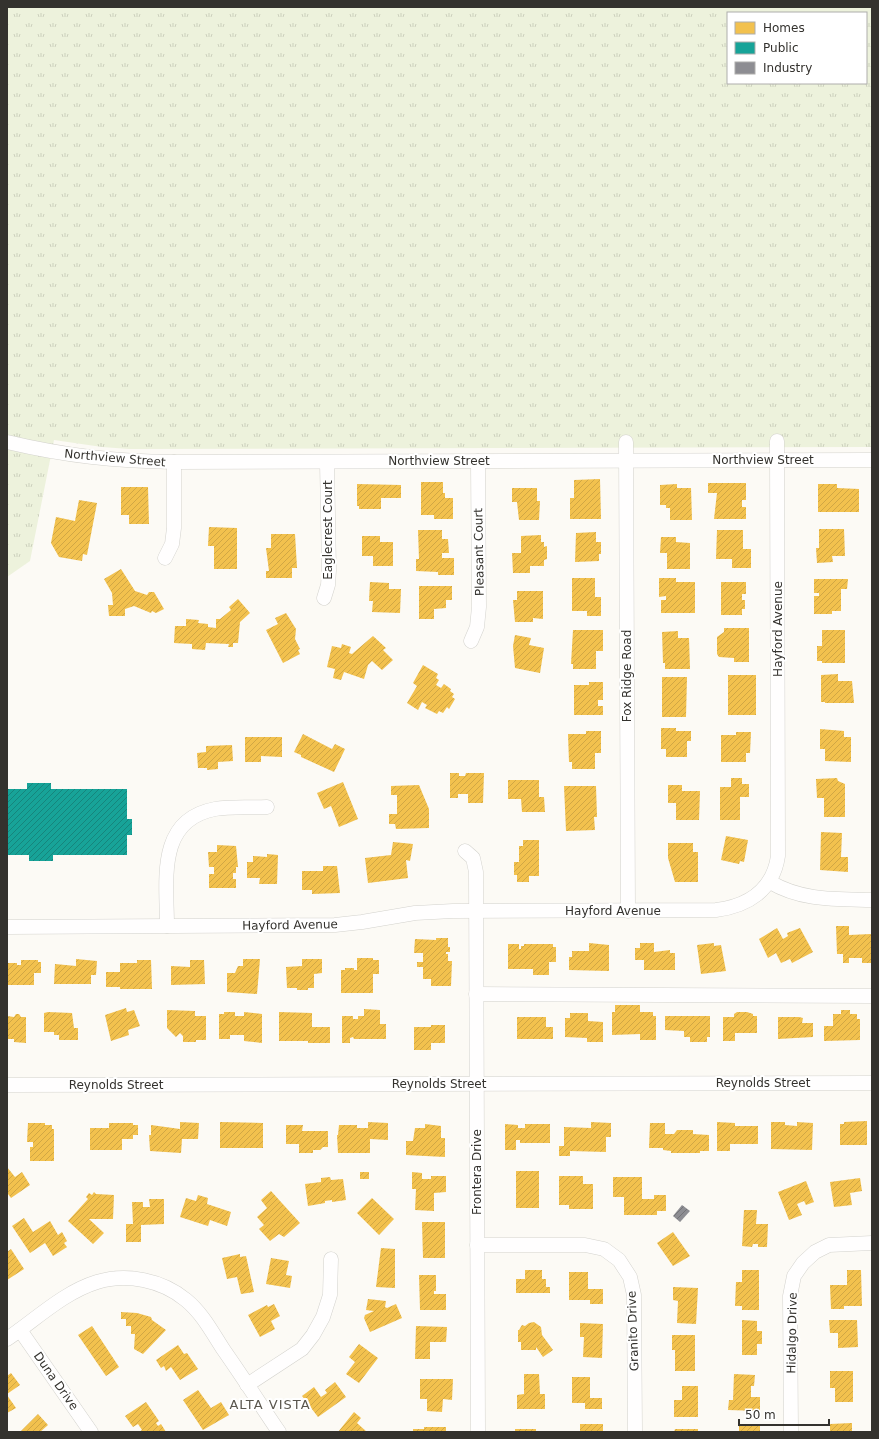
<svg xmlns="http://www.w3.org/2000/svg" width="879" height="1439" font-family="'DejaVu Sans',sans-serif">
<defs>
<pattern id="grass-tufts" width="24" height="20" patternUnits="userSpaceOnUse"><rect width="24" height="20" fill="#edf2dc"/><path d="M3 7l-1-3M5 7V3M7 7l1-3M15 17l-1-3M17 17v-4M19 17l1-3" fill="none" stroke="#ccd0bd"/></pattern>
<pattern id="homes-hatch" width="6" height="6" patternUnits="userSpaceOnUse"><rect width="6" height="6" fill="#f2c14e"/><path d="M-1 1l2-2M0 6l6-6M5 7l2-2" fill="none" stroke="#d0a644"/></pattern>
<pattern id="public-hatch" width="6" height="6" patternUnits="userSpaceOnUse"><rect width="6" height="6" fill="#17a398"/><path d="M-1 1l2-2M0 6l6-6M5 7l2-2" fill="none" stroke="#16857c"/></pattern>
<pattern id="industry-hatch" width="6" height="6" patternUnits="userSpaceOnUse"><rect width="6" height="6" fill="#8d8d92"/><path d="M-1 1l2-2M0 6l6-6M5 7l2-2" fill="none" stroke="#747478"/></pattern>
</defs>
<rect width="100%" height="100%" fill="#fcfaf5"/>
<path fill="url(#grass-tufts)" fill-rule="evenodd" d="M7 7H872V447L129 449 102 447 54 440 30 561 7 577ZM728 13H866V83H728Z"/>
<g fill="url(#homes-hatch)">
<path d="M600 479 601 519H570V498H574V480Z"/>
<path d="M421 482H443V493H445V498H453V519H434V515H421Z"/>
<path d="M708 483H746V500H742V507H746V519H714L717 493H708Z"/>
<path d="M357 484 401 485V498H381V509H359V506H357Z"/>
<path d="M677 484V488H691L692 520H670V508H666V505H660V485Z"/>
<path d="M818 484H837V488L859 489V512H818Z"/>
<path d="M121 487H148L149 524H129V515H121Z"/>
<path d="M512 488H537V501H540L539 520H519L517 502H512Z"/>
<path d="M79 500 97 503 87 555 83 554 82 561 59 557 51 543 56 517 75 521Z"/>
<path d="M209 527 237 528V569H214V546H208Z"/>
<path d="M819 529H844L845 556H832L833 562 817 563 816 548H819Z"/>
<path d="M418 530H442V539H448L449 553H442V558H454V575H438V572L416 571V559H419Z"/>
<path d="M717 530H743V549H751V568H732V559H716Z"/>
<path d="M596 532V542H601V554H599V561L575 562 576 533Z"/>
<path d="M271 534H295L297 568H292V578H266V571H269L266 548H271Z"/>
<path d="M541 535V542H544V547L547 546V559L544 560V566H530V573H513L512 553H521V536Z"/>
<path d="M362 536H380V542H393V566H373V556H362Z"/>
<path d="M661 537H676V542L690 543V569H667V553H660Z"/>
<path d="M121 569 135 591 147 595 149 592H154L164 609 156 613 152 611 151 613 134 606 125 609V616H109L108 605H113L112 593 104 579Z"/>
<path d="M572 578H595V597H601V616H587V611H572Z"/>
<path d="M659 578H676V582H695V613H661V600H666V596L659 597Z"/>
<path d="M814 579H848L847 589H841V611H832V614H814V596H819V593H814Z"/>
<path d="M370 582 389 583V589H401L400 613 372 612 373 601H369Z"/>
<path d="M721 582H746V594H742V600H745V609H742V615H721Z"/>
<path d="M419 586H452V600H446V608L434 609V619H419Z"/>
<path d="M517 591H543V619L533 618V622H515L513 600H517Z"/>
<path d="M238 599 250 613 240 622 238 643H233V647H228L229 644 206 643 205 650 192 649V644L174 643 175 626H186V619L199 620 198 623 208 624V627L216 628V619H220L231 610 229 607Z"/>
<path d="M286 613 296 629 295 639 300 649 298 650 300 654 283 663 266 630 278 624 275 618Z"/>
<path d="M724 628H749V662H734V658L719 657 717 654V637L724 632Z"/>
<path d="M573 630H603V651H596V669H573V664H571Z"/>
<path d="M822 630H845V663H822V661H817V646H822Z"/>
<path d="M678 631V638H689L690 669H665V663H663L662 632Z"/>
<path d="M515 635 531 638 529 645 544 648 540 673 515 668 513 646Z"/>
<path d="M373 636 386 648 383 650 393 660 382 670 372 661 368 665 364 679 344 672 341 680 333 678 335 669 327 667 332 646 341 648 342 644 351 647 349 653 352 654Z"/>
<path d="M423 665 438 674 436 678 439 680 436 685 441 688 444 684 451 689 450 691 454 694 452 697 455 699 449 709 447 707 443 713 439 711 437 714 425 708 427 705 422 702 418 710 407 703 417 686 413 683Z"/>
<path d="M838 674V681H852L854 703H825V702H821V675Z"/>
<rect x="728" y="675" width="28" height="40"/>
<path d="M662 677H687L686 717H662Z"/>
<path d="M589 682H603V700H598V706H603V715H574V685H589Z"/>
<path d="M661 728H676V731H691V741H687V757H666V749H661Z"/>
<path d="M820 729 844 731V737H851V762L825 761V749H820Z"/>
<path d="M586 731H601V753H595V769H572V762H569L568 734H586Z"/>
<path d="M736 732H751L750 753H746V762H721V735H736Z"/>
<path d="M303 734 332 749 335 744 345 749 334 772 301 757V755L294 752Z"/>
<path d="M245 737H282V757L261 756V762H245Z"/>
<path d="M232 745 233 761 218 762V769L207 770V768H198L197 753 206 752V746Z"/>
<path d="M450 773H459V776H465L466 773H484L483 803H468V794H458V798H450Z"/>
<path d="M731 778H742V784H749V797H740V820H720V787H731Z"/>
<path d="M837 778 838 781 845 784V817H824V798H817L816 779Z"/>
<path d="M508 780H539V797H544L545 812H522L521 799H508Z"/>
<path d="M343 782 358 819 339 827 331 806 324 809 317 793Z"/>
<path d="M419 785 429 809V828L396 829 395 824H389V814H397V795H391V786Z"/>
<path d="M668 785H682V791H700L699 820H676V803H668Z"/>
<path d="M564 786H596L597 817H594L595 830 566 831Z"/>
<path d="M821 832 842 833 841 857H848V872L820 870Z"/>
<path d="M726 836 748 840 744 862 740 861 739 864 721 860Z"/>
<path d="M523 840H539V876H529V882H517V875H514V862H519V846H523Z"/>
<path d="M393 842 413 844 410 861 406 860 408 878 368 883 365 858 391 855Z"/>
<path d="M668 843H693V852H698V882H675L668 858Z"/>
<path d="M217 845 236 846 238 867H236V873H233V879H236V888H209V874H214V867H209L208 852H217Z"/>
<path d="M267 854 278 855 277 884H259L260 878H247V862H253V856L267 857Z"/>
<path d="M323 866H337L340 893 312 894V890H302V871H323Z"/>
<path d="M836 926H849V935L871 934V963H862V958H849V963H843V954H837Z"/>
<path d="M777 928 783 939 788 936 787 933 800 928 813 952 792 963 790 959 781 963 776 953 768 958 759 939Z"/>
<path d="M436 938H448V947H450V952H446V954H448V961H452L451 986H431V979H423V967H417V962H423V953H414L415 939 436 940Z"/>
<path d="M589 943 609 945V971L569 970V957H572V951H589Z"/>
<path d="M640 943H654V952L670 950V953H675V970H644V960H635V948H640Z"/>
<path d="M714 943V946L721 945 726 971 701 974 697 945Z"/>
<path d="M508 944H519V949H521V946H524V944H553V947H556V962H549V975H533V969H508Z"/>
<path d="M357 958H373V960H379V974H373V993H341V970H345V968H354V970H357Z"/>
<path d="M76 959 97 961 96 975H91V984H54L55 964 76 966Z"/>
<path d="M243 959H260L257 994 227 992V973H235L238 966H243Z"/>
<path d="M302 959H322V973L314 974V988H308V990H297V988H287L286 967 302 966Z"/>
<path d="M21 960H38V962H41V973H34V985H7V963H17V965H21Z"/>
<path d="M137 960H151L152 989H120V987H106V972H120V963H137Z"/>
<path d="M190 960H204L205 984 171 985V966L190 967Z"/>
<path d="M615 1005H640V1012H653V1016H656V1040H640V1034L612 1035V1012H615Z"/>
<path d="M126 1008 127 1012 134 1010 140 1026 128 1030 129 1035 111 1041 105 1015Z"/>
<path d="M364 1009 380 1010V1024H386V1039H354L353 1037 350 1038V1043H342V1016H353V1019H358V1016H364Z"/>
<path d="M167 1010 195 1011V1016H206V1040H196V1042H183V1036L180 1033 176 1037 167 1028Z"/>
<path d="M841 1010H850V1014H857V1019H860V1040L824 1041V1026H833V1014H841Z"/>
<path d="M48 1012 72 1013 74 1028H78V1040H59V1035H54V1032H44V1013Z"/>
<path d="M224 1012H235V1016H244V1012L262 1014V1043L244 1041V1035H230V1039H219V1014H224Z"/>
<path d="M279 1012 312 1013V1027H330V1043H308V1041H279Z"/>
<path d="M737 1012H747L753 1014V1016H757V1033H735V1041H723V1017H734V1014Z"/>
<path d="M570 1013H588V1021L603 1022V1042H587V1038L565 1037V1018H570Z"/>
<path d="M16 1014H19L21 1017H26V1043L14 1042V1039H7V1016L14 1017Z"/>
<path d="M665 1016H710V1037H707V1042H690V1037H684V1031L665 1030Z"/>
<path d="M517 1017H546V1027H553V1039H517Z"/>
<path d="M778 1017H799L803 1018 802 1023H813V1037L778 1039Z"/>
<path d="M431 1025H445V1043H431V1050H414V1027H431Z"/>
<path d="M867 1121V1145H840V1124H844V1122Z"/>
<path d="M180 1122 199 1123 198 1139H182L181 1153 150 1151 149 1135H151V1125L180 1129Z"/>
<path d="M220 1122 263 1123V1148H220Z"/>
<path d="M368 1122 388 1123V1140L370 1139V1153H338L337 1135H338L339 1125H357V1128H368Z"/>
<path d="M591 1122 611 1123V1137H606V1152L570 1151V1156H559V1146H564V1127L591 1128Z"/>
<path d="M717 1122 735 1123V1126H758V1144H730V1151H717Z"/>
<path d="M771 1122H785V1125L797 1126V1122L813 1123 812 1150 771 1149Z"/>
<path d="M28 1123H45V1125H52V1129H54V1161H30V1147H33V1142H27Z"/>
<path d="M109 1123H133V1125H138V1135H133V1139H122V1150H90V1128H109Z"/>
<path d="M650 1123H665V1134H674L677 1130H693V1134L709 1135V1151H700V1153H671V1151L663 1150V1148H649Z"/>
<path d="M425 1124 441 1126V1138H445V1157L406 1155V1141H413L415 1128H425Z"/>
<path d="M505 1124 518 1125V1128H525V1124H550V1143H520V1140H516V1150H505Z"/>
<path d="M286 1125H303L302 1131H328V1147H323L320 1150H313V1153H299V1144H286Z"/>
<path d="M7 1167 15 1177 22 1172 30 1185 11 1198 8 1194 7 1195Z"/>
<rect x="516" y="1171" width="23" height="37"/>
<rect x="360" y="1172" width="9" height="7"/>
<path d="M412 1172 422 1173V1179H431V1176H446V1192L434 1193V1211L415 1210 416 1189H412Z"/>
<path d="M559 1176H583V1184H593V1209H569V1205H559Z"/>
<path d="M330 1177 331 1180 343 1179 346 1200 332 1202V1200L325 1201V1203L308 1206 305 1184 321 1182V1178Z"/>
<path d="M613 1177H642V1199H654V1195H666V1211H657V1215H624V1197H613Z"/>
<path d="M860 1178 862 1191 850 1193 852 1205 834 1207 830 1182Z"/>
<path d="M806 1181 814 1202 806 1205 804 1201 797 1204 802 1215 789 1220 778 1192Z"/>
<path d="M271 1191 300 1223 284 1237 279 1234 270 1241 259 1229 264 1225 257 1217 267 1208 261 1200Z"/>
<path d="M94 1192 96 1194 114 1195 113 1219H89L104 1233 93 1244 68 1221 88 1199 86 1197 89 1193 92 1195Z"/>
<path d="M198 1195 208 1198 207 1204 231 1212 227 1226 210 1220 208 1226 180 1217 186 1198 196 1201Z"/>
<path d="M372 1198 394 1219 379 1235 357 1213Z"/>
<path d="M149 1199H164V1224L141 1225V1242H126V1224H133L132 1202H143V1207H150Z"/>
<path d="M744 1210H757L756 1224H768L767 1247H758V1244H753L752 1247 742 1246Z"/>
<path d="M24 1218 33 1232 50 1221 58 1235 62 1232 67 1241 64 1243 67 1247 53 1256 45 1243 30 1253 12 1226Z"/>
<path d="M422 1222H445V1258H423Z"/>
<path d="M673 1232 690 1256 673 1266 657 1243Z"/>
<path d="M381 1248 395 1249V1288L376 1287Z"/>
<path d="M11 1249 24 1269 7 1280V1252Z"/>
<path d="M240 1254V1257L246 1256 254 1292 241 1294 237 1277 227 1279 222 1258Z"/>
<path d="M271 1258 289 1261 286 1275 292 1276 290 1288 266 1284Z"/>
<path d="M525 1270H542V1279H546V1287H550V1293H516V1279H525Z"/>
<path d="M742 1270H759V1310H742V1306H735L736 1282H742Z"/>
<path d="M847 1270H861L862 1306H844V1309H831L830 1285H847Z"/>
<path d="M569 1272H588V1289H603V1304H590V1300H569Z"/>
<path d="M419 1275H436V1291H434V1294H446V1310H420Z"/>
<path d="M673 1287 698 1288 696 1324 677 1323 678 1301 673 1300Z"/>
<path d="M368 1299 386 1301 385 1307 387 1308 396 1304 402 1318 370 1332 364 1318 365 1315 374 1311 366 1310Z"/>
<path d="M274 1304 280 1316 271 1321 275 1329 260 1337 248 1315 267 1305 268 1307Z"/>
<path d="M121 1312 137 1313 151 1317 152 1320 166 1330 143 1354 134 1349 135 1334H131V1326H126V1319H121Z"/>
<path d="M742 1320 757 1321V1331H762V1344H757V1355H742Z"/>
<path d="M829 1320H857L858 1347 838 1348V1333H830Z"/>
<path d="M534 1322 541 1327 542 1335 553 1350 543 1357 536 1347V1350H521V1342H518V1330H521H519L522 1325 525 1326 529 1323Z"/>
<path d="M580 1323 603 1324 602 1358 583 1357 584 1337H580Z"/>
<path d="M92 1326 119 1367 106 1376 78 1335Z"/>
<path d="M416 1326 447 1327 446 1342H430V1359H415Z"/>
<path d="M672 1335H695V1371H675V1350H672Z"/>
<path d="M359 1344 378 1358 359 1383 346 1374 355 1362 349 1357Z"/>
<path d="M178 1345 184 1354 187 1353 198 1369 180 1380 171 1367 166 1371 164 1366 161 1368 156 1360Z"/>
<path d="M830 1371H853V1402H835V1388H830Z"/>
<path d="M11 1373 20 1385 7 1394V1376Z"/>
<path d="M524 1374H539L540 1394H545V1409H517V1395L524 1394Z"/>
<path d="M734 1374 755 1375 754 1386H751V1397H760V1411L728 1410 729 1400H733Z"/>
<path d="M572 1377H590V1398H602V1409H585V1403H572Z"/>
<path d="M420 1379H453L452 1400 443 1399 442 1412 427 1411V1399H420Z"/>
<path d="M335 1382 346 1397 318 1417 302 1396 314 1387 321 1397 327 1393 325 1390Z"/>
<path d="M682 1386H698V1417H674V1400H682Z"/>
<path d="M198 1390 211 1408 221 1402 229 1415 203 1430 183 1400Z"/>
<path d="M7 1395 16 1408 7 1413Z"/>
<path d="M146 1402 159 1421 156 1423 158 1426 161 1424 166 1432H139L142 1430 138 1424 133 1427 125 1416Z"/>
<path d="M354 1412 361 1418 357 1423 367 1432H338Z"/>
<path d="M38 1414 48 1425 40 1432H20Z"/>
<path d="M852 1423V1432H830V1424Z"/>
<rect x="580" y="1424" width="23" height="8"/>
<rect x="739" y="1424" width="21" height="8"/>
<path d="M424 1427H446V1432H413V1429H424Z"/>
<rect x="515" y="1429" width="21" height="3"/>
<path d="M675 1429H698V1432H674Z"/>
</g>
<path fill="url(#public-hatch)" d="M27 783H51V789H127V819H132V835H127V855H53V861H29V855H7V789H27Z"/>
<path fill="url(#industry-hatch)" d="M682 1205 690 1211 680 1222 673 1216Z"/>
<g fill="none" stroke-linecap="round" stroke-linejoin="round">
<g stroke="#d3d2cd" stroke-width="15">
<g id="minor">
<path d="M7 442C66 456 114 461 174 462L872 460"/>
<path d="M626 442 628 911"/>
<path d="M165 558 172 544 174 528V462"/>
<path d="M324 598 328 585 329 570 327 462"/>
<path d="M471 641 477 627 479 607 478 461"/>
<path d="M465 851 473 858 476 872 478 1432"/>
<path d="M770 882C802 901 836 899 872 900"/>
<path d="M167 926C167 881 156 820 215 809 232 806 251 808 267 807"/>
<path d="M7 927 335 925 362 922 415 913 453 911 716 910C748 906 773 890 778 856L777 441"/>
<path d="M476 994 872 996"/>
<path d="M7 1085 872 1083"/>
<path d="M477 1245H585L604 1249 619 1260 630 1277 634 1295 635 1432"/>
<path d="M20 1330 91 1432"/>
<path d="M7 1339C35 1320 64 1292 97 1282 127 1273 162 1280 186 1300 202 1313 212 1332 223 1349 242 1376 260 1404 279 1432"/>
<path d="M247 1385 302 1349 313 1335 323 1317 330 1295 331 1259"/>
<path d="M791 1432 790 1296 794 1276 803 1263 815 1252 829 1245 872 1243"/>
</g>
</g>
<use href="#minor" stroke="#fffefe" stroke-width="14"/>
</g>
<g text-anchor="middle" dominant-baseline="central" stroke-width="4" stroke-linejoin="round" paint-order="stroke">
<g font-size="12" fill="#34322e" stroke="#fff">
<text transform="translate(115 458) rotate(5)">Northview Street</text>
<text x="763" y="460">Northview Street</text>
<text x="439" y="461">Northview Street</text>
<text transform="translate(328 530) rotate(-90)">Eaglecrest Court</text>
<text transform="translate(479 552) rotate(-91)">Pleasant Court</text>
<text transform="translate(778 629) rotate(-90)">Hayford Avenue</text>
<text transform="translate(627 676) rotate(-90)">Fox Ridge Road</text>
<text x="613" y="911">Hayford Avenue</text>
<text transform="translate(290 925) rotate(-1)">Hayford Avenue</text>
<text x="763" y="1083">Reynolds Street</text>
<text x="439" y="1084">Reynolds Street</text>
<text x="116" y="1085">Reynolds Street</text>
<text transform="translate(477 1172) rotate(-90)">Frontera Drive</text>
<text transform="translate(633 1331) rotate(-92)">Granito Drive</text>
<text transform="translate(792 1333) rotate(-89)">Hidalgo Drive</text>
<text transform="translate(56 1381) rotate(55)">Duna Drive</text>
</g>
<g font-size="13" letter-spacing="1" fill="#5a564d" stroke="#fff">
<text x="270" y="1404">ALTA VISTA</text>
</g>
</g>
<rect width="879" height="1439" fill="none" stroke="#34322e" stroke-width="16"/>
<rect x="727" y="12" width="140" height="72" fill="#ffffff" stroke="#aeadab"/>
<rect x="735" y="22" width="20" height="12" fill="#f2c14e" stroke="#aeadab"/>
<text x="763" y="32" font-size="12" fill="#34322e">Homes</text>
<rect x="735" y="42" width="20" height="12" fill="#17a398" stroke="#aeadab"/>
<text x="763" y="52" font-size="12" fill="#34322e">Public</text>
<rect x="735" y="62" width="20" height="12" fill="#8d8d92" stroke="#aeadab"/>
<text x="763" y="72" font-size="12" fill="#34322e">Industry</text>
<path d="M739 1419v6h90v-6" fill="none" stroke="#34322e" stroke-width="2"/>
<text x="745" y="1419" font-size="12" fill="#34322e" stroke="#ffffff" stroke-width="3" paint-order="stroke">50 m</text>
</svg>
